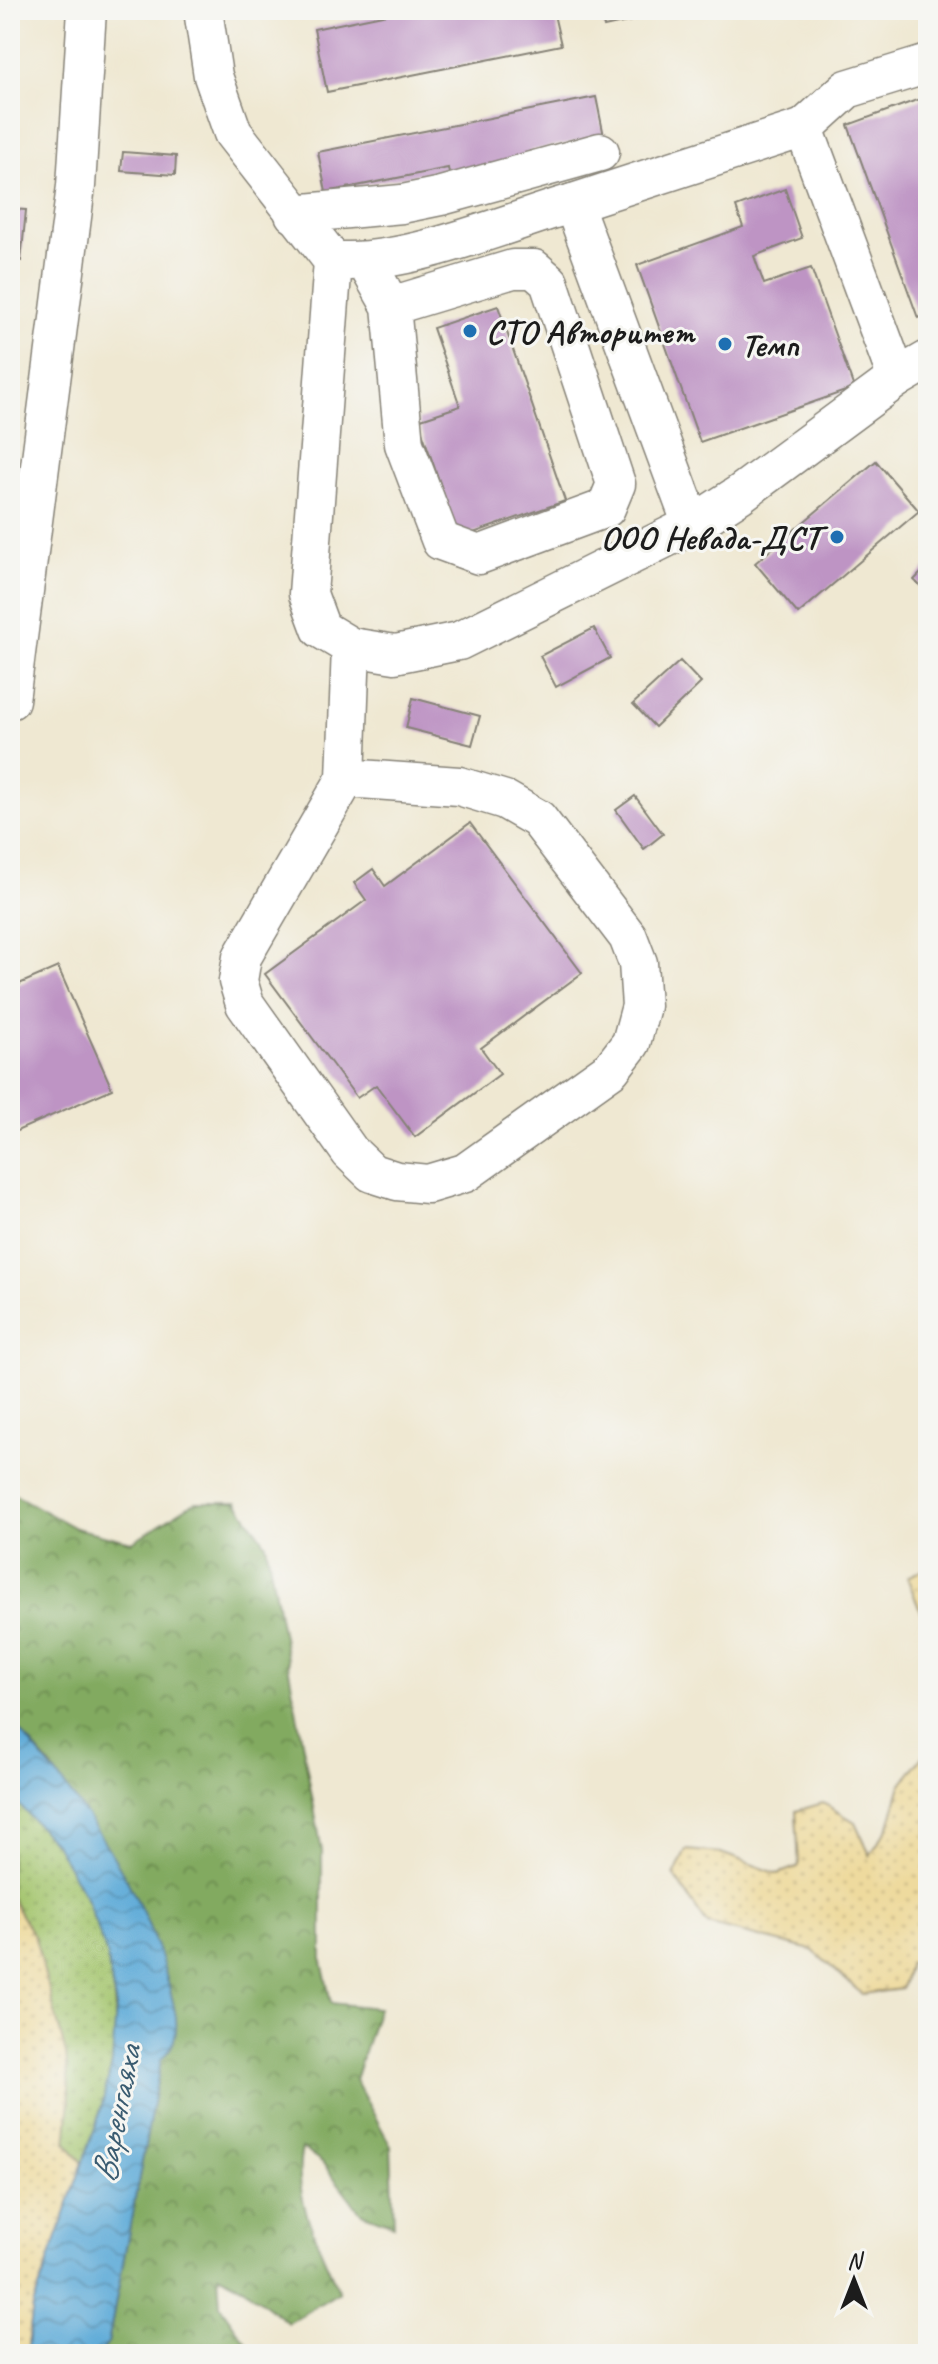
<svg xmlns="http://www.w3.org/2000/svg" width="938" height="2364" font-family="Caveat,sans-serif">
<defs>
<pattern id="grass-dots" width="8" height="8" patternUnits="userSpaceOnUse" patternTransform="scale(2)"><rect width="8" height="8" fill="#a3c46c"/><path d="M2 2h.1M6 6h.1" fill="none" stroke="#8ca85d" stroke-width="1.8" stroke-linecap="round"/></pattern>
<pattern id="forest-crowns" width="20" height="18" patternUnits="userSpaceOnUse" patternTransform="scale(2)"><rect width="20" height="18" fill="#82aa60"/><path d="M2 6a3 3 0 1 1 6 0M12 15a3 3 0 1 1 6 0" fill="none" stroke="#6a8a4e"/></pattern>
<pattern id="sand-dots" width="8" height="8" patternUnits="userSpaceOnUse" patternTransform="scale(2)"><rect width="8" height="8" fill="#eeda9e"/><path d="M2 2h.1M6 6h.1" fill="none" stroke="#ccba88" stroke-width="1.8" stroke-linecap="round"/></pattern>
<pattern id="water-waves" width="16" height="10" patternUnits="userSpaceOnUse" patternTransform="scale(2)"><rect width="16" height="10" fill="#5fabd8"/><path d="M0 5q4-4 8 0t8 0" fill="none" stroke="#4e8aae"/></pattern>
</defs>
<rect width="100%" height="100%" fill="#f6f6f2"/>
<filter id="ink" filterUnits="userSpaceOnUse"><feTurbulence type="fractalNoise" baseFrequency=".0125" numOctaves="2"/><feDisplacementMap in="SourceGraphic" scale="16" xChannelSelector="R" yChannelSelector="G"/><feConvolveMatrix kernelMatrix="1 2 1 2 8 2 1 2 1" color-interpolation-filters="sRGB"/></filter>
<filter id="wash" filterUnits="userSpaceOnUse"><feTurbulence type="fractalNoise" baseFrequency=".006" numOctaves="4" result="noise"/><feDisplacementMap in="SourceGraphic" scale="32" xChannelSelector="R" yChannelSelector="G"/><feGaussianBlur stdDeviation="1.8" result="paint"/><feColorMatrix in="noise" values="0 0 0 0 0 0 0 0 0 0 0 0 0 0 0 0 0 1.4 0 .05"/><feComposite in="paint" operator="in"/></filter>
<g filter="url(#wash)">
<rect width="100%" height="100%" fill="#efe8d2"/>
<path fill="url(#grass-dots)" stroke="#607044" stroke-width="2" d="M10 1795C25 1811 42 1827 55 1844 100 1904 124 1991 112 2064 106 2098 94 2131 83 2163L66 2143 70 2100 35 1939 10 1896Z"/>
<path fill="url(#forest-crowns)" stroke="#4f633e" stroke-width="2" d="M10 1492 75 1528 132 1542 195 1502H237L266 1544 322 1851V1962L331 2003 378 2008 355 2080 391 2146 394 2225 361 2213 322 2162 302 2148C291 2197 320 2247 339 2292L288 2323 244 2288 218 2275 220 2305 254 2354H100L108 2343 161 2060 174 2041 52 1767 10 1720Z"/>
<g fill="url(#sand-dots)" stroke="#857b5d" stroke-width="2">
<path d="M928 1567V1631L907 1577Z"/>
<path d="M928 1749V1966L909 1963 902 1989 862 1994 812 1950 707 1924 674 1876 686 1850 721 1853 778 1874 799 1866 796 1811 823 1803 855 1822 870 1855 889 1826 901 1785Z"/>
<path d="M10 1897 35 1938 66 2054 70 2100 66 2143 83 2163 33 2306 27 2354H10Z"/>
</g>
<path fill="url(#water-waves)" stroke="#3e647a" stroke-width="2" d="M10 1720C78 1796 144 1886 169 1986 173 2003 180 2023 174 2040 173 2047 165 2055 161 2060L108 2343 100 2354H27L33 2306 100 2113 112 2063 116 2007 106 1953 87 1900 56 1845 10 1795Z"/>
<g id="blocks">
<g fill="#be94c4">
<path d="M407 10H553L561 45 327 92 314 29Z"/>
<path d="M600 10H677V11L604 27Z"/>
<path d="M928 96V314L918 318 848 125Z"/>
<path d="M596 97 604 136 530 151 532 162 450 179 448 168 326 192 318 152Z"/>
<path d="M123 152 176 156 175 175 121 171Z"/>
<path d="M785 189 802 238 754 256 764 284 811 268 854 388 700 442 637 265 743 227 736 207Z"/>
<path d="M10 209 26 210 21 261 10 260Z"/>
<path d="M498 306 565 501 459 538 418 420 460 406 433 328Z"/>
<path d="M876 461 919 511 798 614 755 563Z"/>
<path d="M928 566V593L914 580Z"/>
<path d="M594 628 610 658 556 687 540 656Z"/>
<path d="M680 661 701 683 655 727 633 704Z"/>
<path d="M413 698 480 716 472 745 406 728Z"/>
<path d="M635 796 663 834 644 849 616 810Z"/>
<path d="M470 823 582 973 481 1048 500 1074 415 1137 376 1085 357 1098 265 974 366 900 354 883 373 869 385 886Z"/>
<path d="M58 967 112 1089 10 1134V988Z"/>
</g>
</g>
</g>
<g filter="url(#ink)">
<use href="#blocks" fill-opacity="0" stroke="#868277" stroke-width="2"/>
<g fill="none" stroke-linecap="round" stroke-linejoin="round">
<g stroke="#868277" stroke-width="41">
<g id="minor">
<path d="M203 10 213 76 233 133 333 261 308 594 321 629 351 647 395 654 459 641 692 525 740 494 897 378 804 128 573 203"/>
<path d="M804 128 847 89 928 64"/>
<path d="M294 214 402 204 441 196 600 152"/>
<path d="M344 261C412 263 506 223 573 203L692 525"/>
<path d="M366 262 391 306 404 444 441 541 479 555 606 508 616 484 549 282 534 269H513L391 306"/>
<path d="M897 378 928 360"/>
<path d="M10 700 76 186 87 10"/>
<path d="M346 778 242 957 238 981 245 1004 350 1152 372 1173 397 1181 428 1184 465 1173 611 1069 631 1043 641 1006 638 963 628 937 538 819 505 800 459 786 346 778 351 647"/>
</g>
</g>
<use href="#minor" stroke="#fff" stroke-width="38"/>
</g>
</g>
<g fill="#1f6fb2" stroke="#f6f6f2" stroke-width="3">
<circle cx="470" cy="331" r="8"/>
<circle cx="725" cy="344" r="8"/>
<circle cx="837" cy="537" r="8"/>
</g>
<g text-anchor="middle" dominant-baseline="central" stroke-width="6" stroke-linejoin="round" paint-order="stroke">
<g font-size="34" font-weight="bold" fill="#1c1c1c" stroke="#f6f6f2" text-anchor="start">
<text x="486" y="331">СТО Авторитет</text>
<text x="741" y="344">Темп</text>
<text x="821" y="537" text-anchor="end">ООО Невада-ДСТ</text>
</g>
<g font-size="36" font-style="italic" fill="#3a5c71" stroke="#f6f6f2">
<text transform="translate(116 2114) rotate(-79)">Варенгаяха</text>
</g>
</g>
<rect width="938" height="2364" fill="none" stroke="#f6f6f2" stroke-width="40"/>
<g transform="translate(854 2280)" stroke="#f6f6f2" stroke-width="6" paint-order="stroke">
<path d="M0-6L14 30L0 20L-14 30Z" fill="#1c1c1c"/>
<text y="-12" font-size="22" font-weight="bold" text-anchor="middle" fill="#1c1c1c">N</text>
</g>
</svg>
